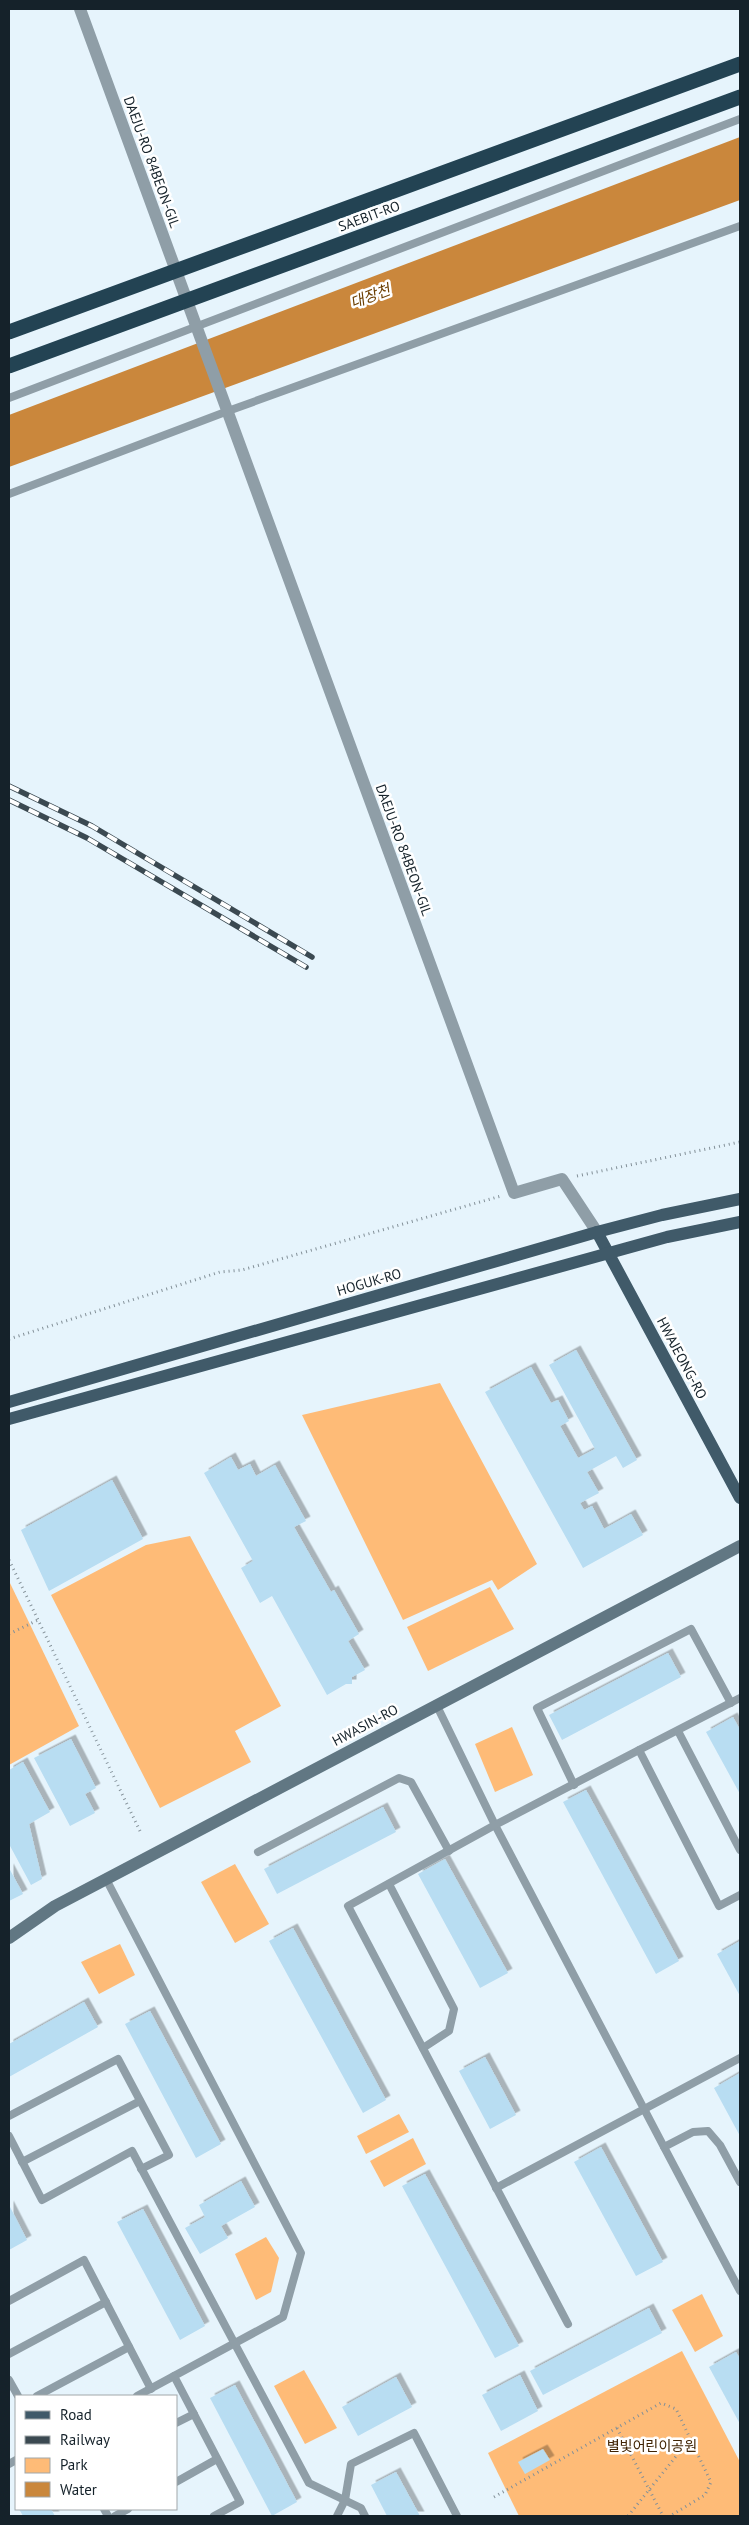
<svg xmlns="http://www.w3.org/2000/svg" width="749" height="2525" font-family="'PT Sans','Noto Sans KR',sans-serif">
<defs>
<filter id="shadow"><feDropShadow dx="4.5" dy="-4.5" stdDeviation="0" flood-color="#0004"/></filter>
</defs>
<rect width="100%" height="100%" fill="#e6f4fc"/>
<g fill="#febb77">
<path d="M440 1383 537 1564 498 1590 492 1580 403 1620 302 1415Z"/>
<path d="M190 1536 281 1706 235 1731 251 1762 160 1808 51 1595 146 1545Z"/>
<path d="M9 1581 79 1726 9 1765Z"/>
<path d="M490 1587 514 1629 428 1671 407 1627Z"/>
<path d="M512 1727 533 1775 495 1792 475 1744Z"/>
<path d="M235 1864 269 1924 235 1943 201 1882Z"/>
<path d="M120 1944 135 1975 99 1994 81 1962Z"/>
<path d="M399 2114 409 2132 366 2154 357 2136Z"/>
<path d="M413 2138 426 2164 384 2187 370 2161Z"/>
<path d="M266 2237 279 2258 271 2292 256 2300 235 2254Z"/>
<path d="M702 2294 723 2336 695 2352 672 2310Z"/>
<path d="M682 2351 740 2462V2516H519L488 2453Z"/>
<path d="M304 2370 337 2428 305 2444 274 2386Z"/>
</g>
<path fill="#ca873c" d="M740 137V200L9 467V415Z"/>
<g fill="#b8ddf2" filter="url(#shadow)">
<path d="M576 1350 637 1460 623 1468 616 1456 587 1472 599 1493 580 1503 584 1510 592 1506 604 1529 631 1514 643 1535 583 1568 485 1392 531 1367 551 1403 558 1400 569 1421 560 1426 578 1458 595 1449 549 1365Z"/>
<path d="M231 1457 238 1470 250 1464 256 1476 275 1465 306 1521 294 1527 331 1592 334 1590 359 1634 348 1641 365 1670 352 1677V1684H346L327 1695 272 1596 260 1603 241 1568 253 1561 204 1473Z"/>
<path d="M112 1480 143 1539 49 1591 21 1530Z"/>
<path d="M668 1653 681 1677 562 1740 549 1715Z"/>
<path d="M733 1717 740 1730V1794L706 1732Z"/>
<path d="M71 1739 96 1788 85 1794 95 1813 70 1826 34 1758Z"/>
<path d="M23 1762 50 1812 29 1824 42 1879 31 1885 9 1844V1770Z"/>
<path d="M586 1790 679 1961 656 1974 563 1802Z"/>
<path d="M383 1807 396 1832 277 1894 264 1869Z"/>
<path d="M445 1859 508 1973 480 1988 418 1874Z"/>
<path d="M9 1868 23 1894 9 1901Z"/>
<path d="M293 1928 386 2100 363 2113 269 1941Z"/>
<path d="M740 1941V1996L717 1954Z"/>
<path d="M84 2002 98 2027 9 2077V2044Z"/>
<path d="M150 2011 221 2144 196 2158 125 2024Z"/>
<path d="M485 2057 516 2115 490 2129 459 2071Z"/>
<path d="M740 2073V2136L714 2088Z"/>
<path d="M601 2147 663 2262 636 2276 574 2162Z"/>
<path d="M425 2174 519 2346 495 2358 402 2186Z"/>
<path d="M241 2181 255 2207 221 2226 228 2238 200 2254 185 2228 205 2217 199 2205Z"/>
<path d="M9 2205 27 2240 9 2250Z"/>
<path d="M143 2209 205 2326 180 2340 117 2222Z"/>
<path d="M649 2308 662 2333 543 2395 530 2371Z"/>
<path d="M736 2352 740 2359V2424L709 2367Z"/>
<path d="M520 2375 538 2411 501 2431 482 2395Z"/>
<path d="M396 2377 412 2407 358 2436 342 2407Z"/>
<path d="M235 2385 297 2502 272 2516 210 2398Z"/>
<path d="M543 2449 550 2460 525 2474 518 2462Z"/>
<path d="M396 2472 420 2516H387L371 2485Z"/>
<path d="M19 2509H51L55 2516H23Z"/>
</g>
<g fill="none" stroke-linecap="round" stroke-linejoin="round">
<g stroke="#839098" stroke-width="3" stroke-dasharray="1 4" stroke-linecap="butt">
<path d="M577 1176 740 1142"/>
<path d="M9 1339 220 1272 242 1270 501 1196"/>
<path d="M9 1560 141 1833"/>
<path d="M9 1634 38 1620"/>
<path d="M617 2428 663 2516"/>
<path d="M494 2497 661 2403 676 2409 711 2482 705 2495 670 2516"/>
<path d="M628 2516 690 2439"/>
</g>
<g stroke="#8f9ea7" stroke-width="8">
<path d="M9 398 740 119"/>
<path d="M9 494 228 411 740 226"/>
<path d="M740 1698 639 1750 719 1906 740 1895"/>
<path d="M436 1704 495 1825 664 2147"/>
<path d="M678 1731 740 1850"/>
<path d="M574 1785 537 1708 691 1629 731 1703"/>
<path d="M258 1852 399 1778 411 1782 449 1851"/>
<path d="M106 1879 301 2253 283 2317 137 2396"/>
<path d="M389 1884 454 2009 449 2031 423 2048"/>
<path d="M9 2116 118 2059 169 2155 141 2169"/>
<path d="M9 2136 42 2200 132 2151 309 2483 361 2508 365 2516"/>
<path d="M22 2162 140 2101"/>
<path d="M740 2182 720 2145 708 2131 693 2132 664 2147 740 2291"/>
<path d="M496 2188 740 2058"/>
<path d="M9 2301 84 2260 151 2389"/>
<path d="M568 2324 348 1906 495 1825 639 1750"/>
<path d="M9 2354 106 2302"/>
<path d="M174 2376 240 2502 214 2516"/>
<path d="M9 2380 18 2396"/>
<path d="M37 2396 129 2347"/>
<path d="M176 2423 194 2414"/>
<path d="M9 2464 16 2460"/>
<path d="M176 2482 217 2459"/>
<path d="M104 2509 108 2516"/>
<path d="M115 2516 128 2509"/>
<path d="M337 2516 345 2500 351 2464 414 2433 457 2516"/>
</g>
<path stroke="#8f9ea7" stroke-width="12" d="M80 9 514 1193 562 1179 597 1232"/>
<path stroke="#617783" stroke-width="12" d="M9 1938 55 1906 740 1546"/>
<g stroke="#405a69" stroke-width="12">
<path d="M597 1232 740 1498"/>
<path d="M9 1402 597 1232 662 1215 740 1199"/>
<path d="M9 1419 667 1237 740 1222"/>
</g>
<g stroke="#3b4951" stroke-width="5.5">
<g id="rail">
<path d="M9 786 92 826 312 957"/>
<path d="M9 800 87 838 306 967"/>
</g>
</g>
<use href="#rail" stroke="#fff" stroke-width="4" stroke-dasharray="11" stroke-linecap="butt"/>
<g stroke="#234353" stroke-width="15">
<path d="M9 332 740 64"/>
<path d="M9 366 740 97"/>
</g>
</g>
<g text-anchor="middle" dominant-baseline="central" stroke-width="5" stroke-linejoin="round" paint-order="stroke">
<g font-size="14" fill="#15222a" stroke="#fff">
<text transform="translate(152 162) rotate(70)">DAEJU-RO 84BEON-GIL</text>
<text transform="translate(369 216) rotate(-20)">SAEBIT-RO</text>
<text transform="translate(404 850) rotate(70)">DAEJU-RO 84BEON-GIL</text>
<text transform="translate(369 1282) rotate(-16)">HOGUK-RO</text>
<text transform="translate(682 1358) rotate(62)">HWAJEONG-RO</text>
<text transform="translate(365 1725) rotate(-28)">HWASIN-RO</text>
</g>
<g font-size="14" fill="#402404" stroke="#fff">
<text x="652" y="2446">별빛어린이공원</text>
</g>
<g font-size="15" font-style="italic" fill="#6b3e00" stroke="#fff">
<text transform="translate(370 296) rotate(-21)">대장천</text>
</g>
</g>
<rect width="749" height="2525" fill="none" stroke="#15222a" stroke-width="20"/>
<rect x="15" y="2395" width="162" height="115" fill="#ffffff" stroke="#a1a7aa"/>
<rect x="25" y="2411" width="25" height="8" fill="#405a69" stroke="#a1a7aa"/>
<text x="60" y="2420" font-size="15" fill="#15222a">Road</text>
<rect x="25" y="2436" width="25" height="8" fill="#3b4951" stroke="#a1a7aa"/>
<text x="60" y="2445" font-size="15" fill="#15222a">Railway</text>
<rect x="25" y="2458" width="25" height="15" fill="#febb77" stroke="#a1a7aa"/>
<text x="60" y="2470" font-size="15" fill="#15222a">Park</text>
<rect x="25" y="2482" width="25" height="15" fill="#ca873c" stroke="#a1a7aa"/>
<text x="60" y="2495" font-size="15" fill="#15222a">Water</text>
</svg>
